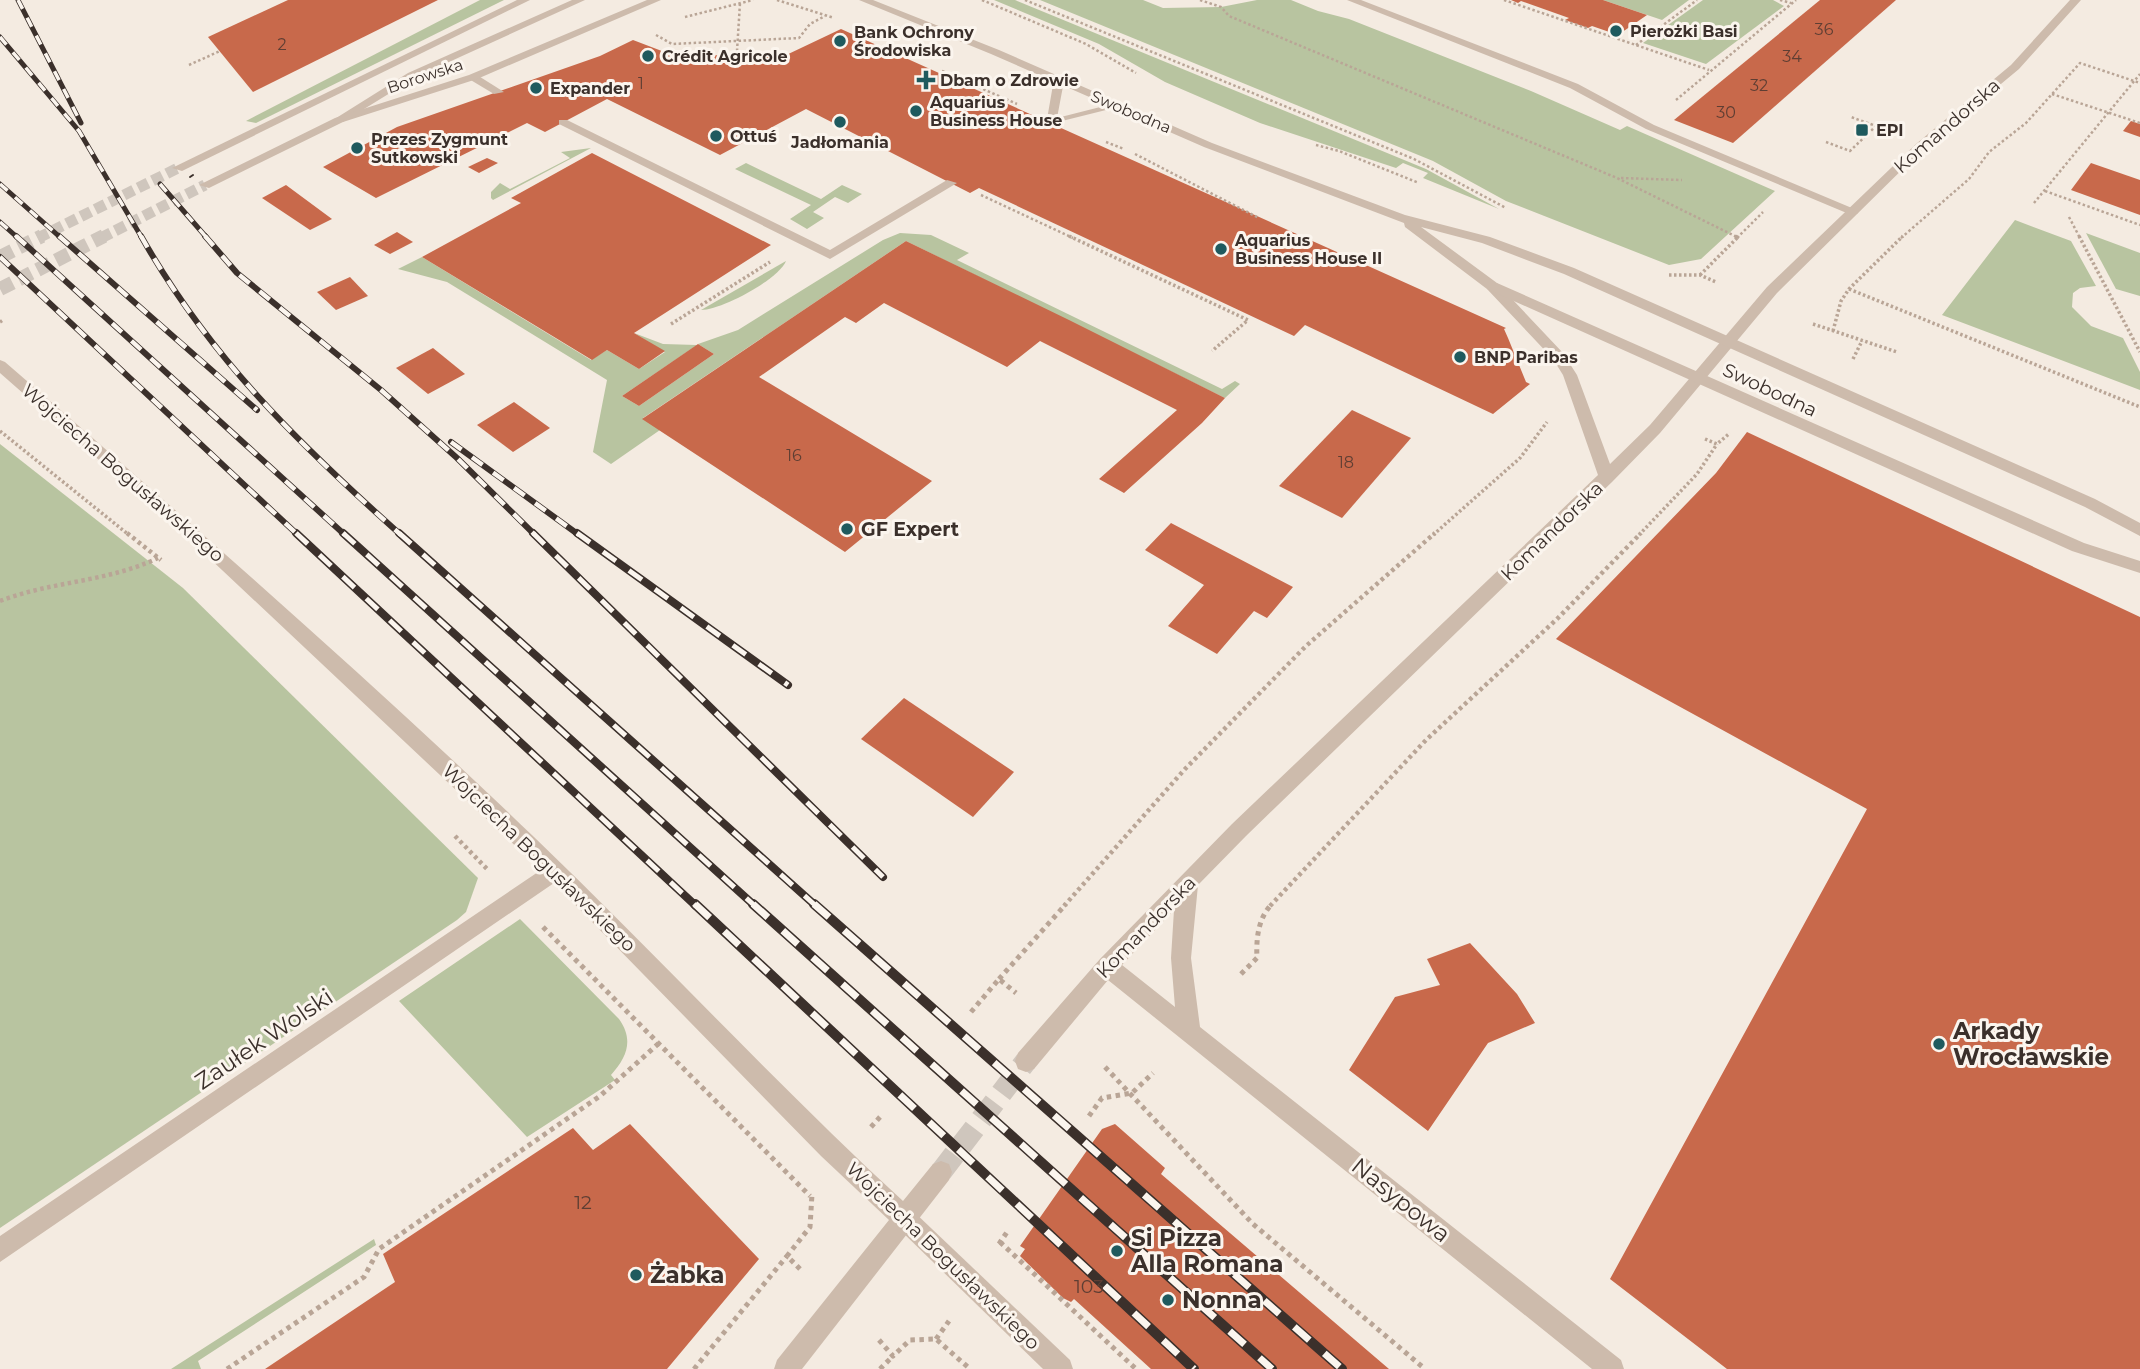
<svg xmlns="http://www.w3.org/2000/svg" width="2140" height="1369" font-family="Montserrat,sans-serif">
<rect width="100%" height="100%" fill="#f4ebe1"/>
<g fill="#b8c4a0">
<path d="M480 0H504L256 123 246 121Z"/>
<path d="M994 0H1015L1426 169 1499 209 1423 178 1428 173 1403 163 1396 168 1260 123 1165 82 1099 44Z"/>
<path d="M1040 0H1143L1163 8 1221 7 1257 0H1291L1318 11 1349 19 1531 91 1620 130 1627 126 1775 191 1701 259 1669 265 1506 201 1433 161Z"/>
<path d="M1603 0H1689L1662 20Z"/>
<path d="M1703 0H1773L1784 6 1706 64 1643 43Z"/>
<path d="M591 148 493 200 491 198V192L500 183 510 189 570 158 561 152Z"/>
<path d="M746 163 821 199 842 185 862 194 848 203 835 197 813 212 824 218 807 229 790 219 811 205 735 169Z"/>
<path d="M2015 220 2071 241 2096 286 2080 288 2073 293 2072 307 2091 326 2123 338 2140 372V390L1942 315Z"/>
<path d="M900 233 931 235 969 253 957 260 1222 389 1235 381 1240 384 1225 398 906 241 643 418 660 430 611 464 593 452 607 380 447 282 398 269 422 257 591 360 607 350 639 369 665 352 634 333 663 344 697 345 622 396 639 406 714 354 698 344 738 330 883 240Z"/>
<path d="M2086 233 2140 253V296L2116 289Z"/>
<path d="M786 261C778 280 721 310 701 310Z"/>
<path d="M0 444 183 588 478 878 466 912 457 920 0 1228Z"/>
<path d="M520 919 619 1019C634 1040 627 1057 611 1075L615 1080 527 1137 399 1001Z"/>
<path d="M374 1239 376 1245 198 1361 201 1369H171Z"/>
</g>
<g fill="#c8694b">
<path d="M288 0H438L253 92 208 37Z"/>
<path d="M1511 0H1603L1647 15 1618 35 1592 26 1588 28 1565 20 1569 18 1521 1 1518 3Z"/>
<path d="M1820 0H1896L1733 143 1674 120Z"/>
<path d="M841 29 1506 328 1504 329 1508 338 1526 382 1530 384 1493 414 1305 325 1294 336 979 188 970 193 806 109 720 155 607 99 545 132 527 123 376 198 323 167 397 127 600 56 633 40 688 61 737 51 763 53 782 57Z"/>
<path d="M2131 121 2140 124V137L2123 131Z"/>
<path d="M592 153 771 245 634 333 665 351 639 369 607 350 592 360 422 257 521 203 511 198Z"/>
<path d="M487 158 498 163 479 173 468 167Z"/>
<path d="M2091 163 2140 180V215L2071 190Z"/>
<path d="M286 185 332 219 310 230 262 198Z"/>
<path d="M397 232 413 242 390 254 374 245Z"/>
<path d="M906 241 1069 320 1225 398 1202 423 1124 493 1099 479 1177 410 1040 341 1007 367 884 303 856 323 845 317 759 377 932 481 845 552 642 419Z"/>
<path d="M350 277 368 296 336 310 317 292Z"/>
<path d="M698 344 714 354 639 406 622 396Z"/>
<path d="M433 348 465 374 428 394 396 368Z"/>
<path d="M514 402 550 428 513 452 477 425Z"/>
<path d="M1352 410 1411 438 1342 518 1279 486Z"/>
<path d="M1747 432 2140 617V1369H1727L1610 1279 1867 809 1556 639 1716 473Z"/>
<path d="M1171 523 1293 587 1267 618 1254 611 1217 654 1168 626 1204 585 1145 550Z"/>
<path d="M904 698 1014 772 973 817 861 739Z"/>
<path d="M1470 943 1517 994 1535 1023 1488 1043 1428 1131 1349 1070 1395 997 1440 985 1427 959Z"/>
<path d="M630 1124 759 1259 667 1369H265L395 1282 383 1254 573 1128 593 1150Z"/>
<path d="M1115 1124 1165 1168 1161 1174 1389 1369H1151L1074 1299 1071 1302 1063 1298 1020 1256 1025 1249 1020 1246 1102 1129Z"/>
</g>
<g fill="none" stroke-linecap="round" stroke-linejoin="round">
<path stroke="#cfc6bd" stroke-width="22" stroke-dasharray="22 11" stroke-linecap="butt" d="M941 1172 1026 1061"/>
<g stroke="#cfc6bd" stroke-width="11" stroke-dasharray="11 5" stroke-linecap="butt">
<path d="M38 238 178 168"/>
<path d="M101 238 205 185"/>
</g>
<g stroke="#cfc6bd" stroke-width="14" stroke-dasharray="14 7" stroke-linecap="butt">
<path d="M0 257 42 236"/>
<path d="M0 289 104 236"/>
</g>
<g stroke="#b9a596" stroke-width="2.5" stroke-dasharray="2.5 2.5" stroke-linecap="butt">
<path d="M777 0 834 18"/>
<path d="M982 0 1086 44 1136 73"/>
<path d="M1025 0 1414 159 1506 208"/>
<path d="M1200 0 1221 7 1229 16 1617 178 1739 238"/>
<path d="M1504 0 1709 70"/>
<path d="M1780 0 1791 3"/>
<path d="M685 17 753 0"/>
<path d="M656 35 672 44 799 38 810 24 825 16"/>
<path d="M1636 45 1697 0"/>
<path d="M737 51 740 3"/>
<path d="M189 65 220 51"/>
<path d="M942 71 1017 104"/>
<path d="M2052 94 2140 123"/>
<path d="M1676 100 1796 0"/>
<path d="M1106 142 1124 149"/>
<path d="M1826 142 1850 151 1876 126 1851 117"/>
<path d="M1316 145 1339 151 1419 183"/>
<path d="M1135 154 1259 218"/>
<path d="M1621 178 1682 180"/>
<path d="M2045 191 2140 225"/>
<path d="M981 195 1073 238"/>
<path d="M2034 203 2140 74"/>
<path d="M2069 217 2080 238"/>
<path d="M1737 238 1763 212"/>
<path d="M1901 238 1969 179 1989 152 2026 123 2080 63 2140 83"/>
</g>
<g stroke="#b9a596" stroke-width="3.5" stroke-dasharray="2.5 2.5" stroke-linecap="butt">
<path d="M1069 236 1248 320 1212 351"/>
<path d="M1735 236 1739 238"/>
<path d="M2079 236 2140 352"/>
<path d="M1669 275H1700L1716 282"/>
<path d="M1700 275 1739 236"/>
<path d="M1849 289 2140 407"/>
<path d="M0 322 3 320"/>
<path d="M671 324 770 262"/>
<path d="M1813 324 1897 352"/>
<path d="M1833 331 1841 301 1849 289 1903 236"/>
<path d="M1853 359 1862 341"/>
<path d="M0 431 129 535"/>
<path d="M1705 439 1717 444 1730 433"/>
<path d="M1433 535 1520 458 1547 422"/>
<path d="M1639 535 1697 474 1717 444"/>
</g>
<g stroke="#b9a596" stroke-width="4.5" stroke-dasharray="3.5 3.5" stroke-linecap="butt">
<path d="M127 533 161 560"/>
<path d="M0 601C52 581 108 582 158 558"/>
<path d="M455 836 488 870"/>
<path d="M1064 906 1185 769 1306 646 1435 533"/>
<path d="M1270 906 1426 740 1557 619 1641 533"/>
</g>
<g stroke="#b9a596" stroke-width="5" stroke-dasharray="4.5 4.5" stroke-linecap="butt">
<path d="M543 927 810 1196"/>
<path d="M1241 974 1257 958C1256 939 1258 918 1272 904"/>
<path d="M999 979 1066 904"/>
<path d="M971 1012 999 979 1016 993"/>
<path d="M1105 1067 1253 1224 1425 1369"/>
<path d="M1089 1116 1102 1098 1132 1093 1153 1073"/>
<path d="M871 1127 880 1117"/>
<path d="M1000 1242 1136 1369"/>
<path d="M999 1244 1007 1232"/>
<path d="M800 1269 787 1256 810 1227 812 1194"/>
<path d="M936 1339 949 1321"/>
<path d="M879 1340 893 1356 910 1340 936 1339 970 1369"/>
<path d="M227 1369 364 1277 379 1249 600 1096 659 1043"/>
<path d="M694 1369 787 1256"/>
<path d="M880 1369 893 1356"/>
</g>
<g fill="#cdbbac" fill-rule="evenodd">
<path d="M572 0H585L416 77 343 122 333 120 408 73Z"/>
<path d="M1347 0H1361L1578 84 1654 125 1859 211 1857 214H1849L1646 129 1570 88Z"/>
<path d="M469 75H477L504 92 494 94 469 79Z"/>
<path d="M1054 79 1064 81 1057 118 1116 103 1122 106 1046 125Z"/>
<path d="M559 120H567L830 250 947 180 957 183 830 259 559 124Z"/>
</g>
<path fill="#cdbbac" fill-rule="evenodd" d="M904 1206 912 1210 1070 1360 1073 1369H1043L896 1226 892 1218 896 1210Z"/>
<g fill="#cdbbac" fill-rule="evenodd">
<path d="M2070 0H2081L2019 69 1924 148 1777 293 1660 433 1612 482 1246 836 1198 885 1191 958 1200 1027 1621 1360 1624 1369H1592L1108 980 1034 1069 1026 1072 1018 1069 1015 1061 1018 1053 1100 959 1232 824 1598 475 1563 375 1553 359 1487 289V283H1497L1563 353 1577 375 1610 464 1650 425 1767 287 1916 144 2011 65ZM1174 910 1171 958 1175 1007 1122 965Z"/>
<path d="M0 360 5 362C184 517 363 673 534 837 658 956 776 1084 903 1201L933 1164 941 1161 949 1164 952 1172 949 1180 802 1369H774L777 1360 889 1220 821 1156 554 883 0 1262V1236L541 870 189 539 0 373Z"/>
</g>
<g fill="#cdbbac" fill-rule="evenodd">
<path d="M517 0H530L182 171 172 168Z"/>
<path d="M647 0H661L477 79 343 122 209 188 199 185 335 118 469 75Z"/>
<path d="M859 0H873L999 50 1212 143 1405 215 1490 237 1574 268 2095 499 2140 523V536L2085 507 1564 274 1482 243 1421 227 1497 283 2084 543 2140 561V573L2072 551 1487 289 1405 227 1404 223 1204 147 991 54Z"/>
</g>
<path stroke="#3b302b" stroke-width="2" d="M190 177 193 175"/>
<g stroke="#3b302b" stroke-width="5">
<g id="rail-far3">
<path d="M18 0 81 123"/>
<path d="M0 37 79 131 142 238"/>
<path d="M0 184 61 238"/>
<path d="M160 184 207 238"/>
<path d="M0 222 18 238"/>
</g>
</g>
<g stroke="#3b302b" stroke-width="6">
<g id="rail-far2">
<path d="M16 236 345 535"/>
<path d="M59 236 257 410"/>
<path d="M141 236C210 358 298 443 401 535"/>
<path d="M205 236 237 273 381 390 457 458 535 535"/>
<path d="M0 257 298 535"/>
<path d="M451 442 579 535"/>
</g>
</g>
<g stroke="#3b302b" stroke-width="8">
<g id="rail-far1">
<path d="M296 533 696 906"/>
<path d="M343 533 755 906"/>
<path d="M399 533 816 906"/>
<path d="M533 533 883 877"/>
<path d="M577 533 788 685"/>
</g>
</g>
<g stroke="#3b302b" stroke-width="10">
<g id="rail">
<path d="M695 904 1194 1369"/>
<path d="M753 904 1272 1369"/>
<path d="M814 904 1342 1369"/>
</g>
</g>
<use href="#rail-far3" stroke="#fbf5ee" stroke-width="3.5" stroke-dasharray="10" stroke-linecap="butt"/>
<use href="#rail-far2" stroke="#fbf5ee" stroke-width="4.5" stroke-dasharray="13" stroke-linecap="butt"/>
<use href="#rail-far1" stroke="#fbf5ee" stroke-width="5" stroke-dasharray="16" stroke-linecap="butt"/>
<use href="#rail" stroke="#fbf5ee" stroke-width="7" stroke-dasharray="20" stroke-linecap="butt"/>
</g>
<g fill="#1f5a5e" stroke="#fbf5ee" stroke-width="2.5">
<circle cx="1616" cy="31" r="7"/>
<circle cx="840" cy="41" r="7"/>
<circle cx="648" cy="56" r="7"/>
<path d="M922.5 69.5h7v7h7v7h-7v7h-7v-7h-7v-7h7z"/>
<circle cx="536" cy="88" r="7"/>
<circle cx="916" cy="111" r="7"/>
<circle cx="840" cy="122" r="7"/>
<rect x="1855" y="123" width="14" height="14" rx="3.5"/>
<circle cx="716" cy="136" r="7"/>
<circle cx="357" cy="148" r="7"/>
<circle cx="1221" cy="249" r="7"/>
<circle cx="1460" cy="357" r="7"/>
<circle cx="847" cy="529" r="7"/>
<circle cx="1939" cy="1044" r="7"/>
<circle cx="1117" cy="1251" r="7"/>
<circle cx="636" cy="1275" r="7"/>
<circle cx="1168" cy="1300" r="7"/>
</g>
<g text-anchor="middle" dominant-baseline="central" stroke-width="6" stroke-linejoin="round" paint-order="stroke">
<g font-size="16" fill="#5e3e33">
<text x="1824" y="29">36</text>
<text x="282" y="44">2</text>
<text x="1792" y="56">34</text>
<text x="641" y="83">1</text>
<text x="1759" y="85">32</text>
<text x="1726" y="112">30</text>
<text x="794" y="455">16</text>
<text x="1346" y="462">18</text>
</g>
<g font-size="16" font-weight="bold" fill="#3b302b" stroke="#fbf5ee" text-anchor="start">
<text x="1630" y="31">Pierożki Basi</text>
<text x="854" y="32">Bank Ochrony<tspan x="854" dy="18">Środowiska</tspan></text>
<text x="662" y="56">Crédit Agricole</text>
<text x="940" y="80">Dbam o Zdrowie</text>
<text x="550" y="88">Expander</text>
<text x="930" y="102">Aquarius<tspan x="930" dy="18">Business House</tspan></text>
<text x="1876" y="130">EPI</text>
<text x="730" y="136">Ottuś</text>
<text x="371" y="139">Prezes Zygmunt<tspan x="371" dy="18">Sutkowski</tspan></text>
<text x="840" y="142" text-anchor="middle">Jadłomania</text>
<text x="1235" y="240">Aquarius<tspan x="1235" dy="18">Business House II</tspan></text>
<text x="1474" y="357">BNP Paribas</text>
</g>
<g font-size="16" fill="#3b302b" stroke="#fbf5ee">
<text transform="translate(425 76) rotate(-18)">Borowska</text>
<text transform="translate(1131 112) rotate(23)">Swobodna</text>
</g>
<g font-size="19" fill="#3b302b" stroke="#fbf5ee">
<text transform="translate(1947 126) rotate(-41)">Komandorska</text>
<text transform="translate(1770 390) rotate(25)">Swobodna</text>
<text transform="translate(123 473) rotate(41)">Wojciecha Bogusławskiego</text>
<text transform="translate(1552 531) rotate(-44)">Komandorska</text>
<text transform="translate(539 858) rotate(44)">Wojciecha Bogusławskiego</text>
<text transform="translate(1146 927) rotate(-46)">Komandorska</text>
<text transform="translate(943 1256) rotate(44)">Wojciecha Bogusławskiego</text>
</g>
<g font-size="19" font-weight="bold" fill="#3b302b" stroke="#fbf5ee" text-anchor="start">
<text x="861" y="529">GF Expert</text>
</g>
<g font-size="19" fill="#5e3e33">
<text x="583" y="1202">12</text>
<text x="1089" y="1286">103</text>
</g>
<g font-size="23" font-weight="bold" fill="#3b302b" stroke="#fbf5ee" text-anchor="start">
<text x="1953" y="1031">Arkady<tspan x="1953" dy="26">Wrocławskie</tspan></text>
<text x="1131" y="1238">Si Pizza<tspan x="1131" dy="26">Alla Romana</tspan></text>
<text x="650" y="1275">Żabka</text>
<text x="1182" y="1300">Nonna</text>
</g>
<g font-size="23" fill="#3b302b" stroke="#fbf5ee">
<text transform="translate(264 1039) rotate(-34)">Zaułek Wolski</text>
<text transform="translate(1401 1200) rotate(39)">Nasypowa</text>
</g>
</g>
</svg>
